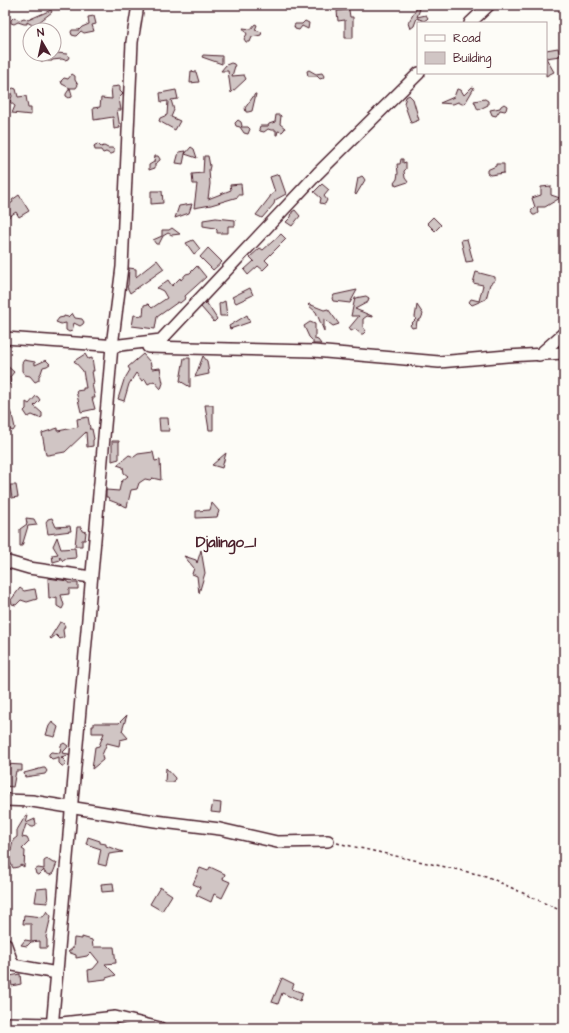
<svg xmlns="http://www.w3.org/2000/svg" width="569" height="1033" font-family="'Architects Daughter',sans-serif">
<rect width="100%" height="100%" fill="#fdfcf7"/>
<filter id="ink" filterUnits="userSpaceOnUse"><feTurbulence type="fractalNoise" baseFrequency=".025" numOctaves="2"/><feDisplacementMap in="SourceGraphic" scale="8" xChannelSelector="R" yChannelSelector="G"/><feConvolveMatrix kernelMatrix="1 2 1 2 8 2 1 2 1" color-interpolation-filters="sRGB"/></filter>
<g filter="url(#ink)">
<g fill="#d0c5c4" stroke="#4a1f2b">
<path d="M417 8 420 9 417 17 426 15 428 18 427 19 424 21 417 18 414 26 410 29 408 23Z"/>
<path d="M51 10 52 12 34 26 27 22V24H24L18 22 14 24 11 23V20L14 17 19 20 24 18 28 20Z"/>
<path d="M349 10 350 17H353V38H345V20L338 21 337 11Z"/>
<path d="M94 16 96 24 92 25 94 31 84 33 81 31 76 36 72 35 71 32 72 30H79L82 27 89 24 88 17Z"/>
<path d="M305 21 309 23 308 29 302 26 299 30 295 29 294 26 295 24H302Z"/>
<path d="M255 24 257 25 255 30 262 32 261 35 252 37 250 42H246L244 39 247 34 243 28 251 29Z"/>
<path d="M558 48 560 56 546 58 554 72 546 76V50Z"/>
<path d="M57 53 67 54 69 57 68 59 65 60 62 59 52 60V61H41L40 59 44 58 45 54Z"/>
<path d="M203 55 222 56V64L202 57Z"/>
<path d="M231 63 234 64 235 66 232 76 244 75 246 79 231 93 228 71H221L226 65Z"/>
<path d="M309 70 316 74 322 73 324 76 323 78 320 79 317 76H308L307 71Z"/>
<path d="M191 71 196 72 199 82 190 83Z"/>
<path d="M72 74 75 76V80L78 85 76 88H70L72 95V97L69 98 66 96V94L70 88 62 84 61 81 64 78 68 79Z"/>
<path d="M120 86V91L123 94 119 98 121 110H117L120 128 114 129 113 117 94 120 93 108 100 107 101 98 112 99 111 87Z"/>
<path d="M472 87 474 88 464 105 458 102 453 104 440 103 454 97 457 89 461 90 464 95Z"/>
<path d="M13 88 16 89 18 97 26 96 28 108H31V115L12 113 15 106 10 102 12 96 10 90Z"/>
<path d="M176 90 178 99 171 100 174 110 171 117 180 121 175 130 159 121 160 118 167 115 168 101 161 102 160 93Z"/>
<path d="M255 94H256L252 111 248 112H246L245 108Z"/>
<path d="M409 95 413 99 419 120 411 123 404 103 406 97Z"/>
<path d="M485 99 488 101V105L478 110 474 101Z"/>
<path d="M504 104 507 106 506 110 505 111 500 110 496 116 492 115 490 110 500 108 501 106Z"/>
<path d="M276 115H280L281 116 280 124 285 128 284 130 282 132 278 131 277 135H276V130H271L268 129 264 132 260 131 259 129 260 126H268L269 124 275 122Z"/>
<path d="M238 120 241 122 242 126 241 127H248L250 129 248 134 244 133 240 127 236 126 235 123Z"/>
<path d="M98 144 101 147 104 146 108 148H112L114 149V153L110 154 106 152 103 153 101 150H95L94 146 95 145Z"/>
<path d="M191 147 194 149 197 158 185 154 183 164 176 163 179 152 186 151 185 154Z"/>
<path d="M155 156H158L160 159V160L155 164V168L149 170V165L154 162Z"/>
<path d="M204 156H208L210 166 209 170 210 184 208 199 231 190 230 185 241 184 242 195H238V197L211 205 194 208 197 184H193L192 174 203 173Z"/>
<path d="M401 159H403V163L406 162V169L404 171 405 178 408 182 396 186 394 183 397 179 398 173 397 164H400Z"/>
<path d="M496 164H504V173L490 175 487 173V170L496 166Z"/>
<path d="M279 174 286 194 275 200 274 204 262 218 256 215 270 197V196L275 192 270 177Z"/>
<path d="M362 176 363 177 365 180 356 195 355 194 358 178Z"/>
<path d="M322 184 329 190 324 196 327 200 325 204 320 203 321 198 314 192Z"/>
<path d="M551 186V195L560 198 545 207H537L538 213 535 215H533L531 212V211L535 207 532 198 541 195V187Z"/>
<path d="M151 191H162L163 203 151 204Z"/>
<path d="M19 195 29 211 19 217 16 212 5 219V207L13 202 12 200Z"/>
<path d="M192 204 189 213 175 218 179 206Z"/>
<path d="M295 210 300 216 292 226 286 222 291 217 292 212Z"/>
<path d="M433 217 441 225 435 231 427 223Z"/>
<path d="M216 218 235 220V226H228V233H217V230L215 228 203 226V220Z"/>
<path d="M172 228 180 234 172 235 168 233 163 236 159 244H156L153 240 162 236V230H169Z"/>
<path d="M281 234 286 239 265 260 269 264 263 270 258 266 248 275 244 270 254 261 250 257 260 248 263 250Z"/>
<path d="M467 239 473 261 466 262 461 240Z"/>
<path d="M193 240 200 249 194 254 186 243Z"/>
<path d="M208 248 222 262 213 270 200 257Z"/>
<path d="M157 260 164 269 130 293 127 287 128 285 129 268 136 269V277Z"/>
<path d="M197 266 206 277 185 296 186 298 180 303 178 302 157 317 155 329 132 326 134 315 143 316 144 305 148 304 152 308 167 298 163 291 157 288 168 280 172 286 180 278 181 280 186 274 190 273Z"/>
<path d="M476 272 495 277V280L490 284 486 299 472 305 469 302 471 299 479 301 483 285 473 283Z"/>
<path d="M250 288 253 295 236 303 232 297Z"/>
<path d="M357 290 350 303 333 301 332 298 334 295Z"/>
<path d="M366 296 369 298 368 302 355 309 372 316V317L367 316 363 319V327L366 331 363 334H361L355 329 351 331 349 328 359 316H351L355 298Z"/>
<path d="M225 301 227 316H220L219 304Z"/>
<path d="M206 302 217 319 214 322 201 307Z"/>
<path d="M309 304 324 310 328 309 339 324 333 326 324 319V331L316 312 308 305Z"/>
<path d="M417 305 423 314 421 319 417 321 416 327 412 328 410 325 416 319 415 317Z"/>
<path d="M72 313 75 318 82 319 84 322 83 324 80 326 74 323 72 331 69 332 66 330V323L61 324 56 322 59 318 64 317V316L68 317Z"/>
<path d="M247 315 250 322 230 329 229 326Z"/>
<path d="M310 322 315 324V339L318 340 321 344H313V341L309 337 304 326Z"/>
<path d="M85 354 88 359 92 358 94 371H92L94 383 92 384 95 398H92L95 409 81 412 76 391 83 390V388H86L83 371 74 361Z"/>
<path d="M143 354 150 362 152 369 160 368 163 383 161 389 154 381 148 384 145 379 142 381 136 373 129 384 124 401 118 399 124 380 130 370 128 367Z"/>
<path d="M203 356 207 361 209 374 195 377Z"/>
<path d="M184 358H190V387L180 381Z"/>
<path d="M24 360 35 362V365L46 360 50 364 47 366 43 367 41 373 39 376V380L35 382 30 376 25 375 22 371V363Z"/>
<path d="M5 364 14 372 10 377 11 383 5 388Z"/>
<path d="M36 396 38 397 40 400 34 406 42 413V417L39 418 32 415 28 417 24 411 26 409V402L29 404Z"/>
<path d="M205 405H213V430H209Z"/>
<path d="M8 411H10L13 419 15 428 13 431 8 429Z"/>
<path d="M88 417 90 428 89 429H92L94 439 93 440V446L87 447 86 432 65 452 48 455H46L42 433 58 428V431L78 427 77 419Z"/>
<path d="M159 418H168L169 431H160Z"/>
<path d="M112 441H119V459L112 461Z"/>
<path d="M153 452 155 461 160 460 161 480 152 478 150 480 145 479 139 483 137 489 131 490 127 507 109 500 108 497H106V490L119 491 121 482 128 476 124 473 123 467 117 465 129 455 134 457 138 454Z"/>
<path d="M226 453 222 468 212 465Z"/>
<path d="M10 485H16L18 497 12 498Z"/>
<path d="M212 503 219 511 217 517 196 518V511L210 510Z"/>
<path d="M26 518 34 519 37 525 28 526 22 546H20V529L27 524Z"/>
<path d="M52 518 56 527 70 526 71 531 48 534 46 522 48 519Z"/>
<path d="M77 527H81L82 531 86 532 85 540H82V546H75Z"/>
<path d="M57 537 61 549 75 548 76 558 64 559 63 561 59 556 60 560 53 562 52 555 58 554 53 546Z"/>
<path d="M201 550 205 573 199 593 197 576 192 574 194 568 184 556 196 560 197 563Z"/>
<path d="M48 578 68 581V583H78V589H69V594L61 595 64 605 62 609 57 606V597L49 599Z"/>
<path d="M20 588 24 591 35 589 37 599 27 602 21 600 16 605 12 604 11 600Z"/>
<path d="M60 622 63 623 65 626 63 630 64 637 60 639 56 635 51 639 50 638Z"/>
<path d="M127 715 122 731 128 738 120 740 119 746 107 743 102 755 103 760 92 769 95 747 99 746 104 733H92V726H94V723H119Z"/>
<path d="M52 722 58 727 55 737 46 735 49 726Z"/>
<path d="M64 743 68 746 67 748 62 753 69 754V755L61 757 66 762 64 766H62L59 763V757L52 759 49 756V754L51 752 60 753 61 745Z"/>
<path d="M5 764 22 765V771H16L13 787 5 786Z"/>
<path d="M43 768H45L47 771 45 774 25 777 24 773Z"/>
<path d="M166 768 175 778 174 782H165Z"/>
<path d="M213 802 221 803 220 813 211 812Z"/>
<path d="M26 815 28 816 26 823 35 819 36 824 34 827H32L26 824 22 837 27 838 29 842 22 849 25 851 24 867 21 865 18 867 13 868 6 853 11 851 13 840 17 837V830Z"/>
<path d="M88 837 100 841V843L106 844V846L123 852 109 854 106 866 98 864 101 849 86 844Z"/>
<path d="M47 859 53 863H57L53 873 50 875 44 872V870L39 875 36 874 35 870 38 868 44 869V861Z"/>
<path d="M210 867 225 874 223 879 230 882 222 898 214 894 211 902 196 895 200 887 193 884 200 868 208 871Z"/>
<path d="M113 883 114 891 102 892 101 884Z"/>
<path d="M160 887 172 895 162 911 150 904Z"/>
<path d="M47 888 48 903 35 902 37 889Z"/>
<path d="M47 911 51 916 46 937 47 940V948H40V941L31 942 27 946 21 945 25 940 31 941V924H23L24 915 43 917Z"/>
<path d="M82 937 92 940 93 947H114L116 963 105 964 116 975 106 978V979L89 981 88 970 93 969 99 962 91 952 87 956 76 958V955L68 952 73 948 74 938 82 939Z"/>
<path d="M20 974 21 984 12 986 10 976Z"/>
<path d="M282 978 294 984 292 989 303 993 300 1001 282 993 278 1004 272 1002Z"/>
</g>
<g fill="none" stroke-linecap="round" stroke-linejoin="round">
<g stroke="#4a1f2b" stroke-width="14">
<g id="minor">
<path d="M470 23 489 5"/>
<path d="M5 338 118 346"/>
<path d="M112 346 122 267 132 42 138 5"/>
<path d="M148 347 314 351 439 362 507 356 564 353"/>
<path d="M539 355 564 333"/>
<path d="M5 561 29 568 91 577"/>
<path d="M5 800 32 801 155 821 220 829 277 842 328 841"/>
<path d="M5 943 13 965 57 973"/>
<path d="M5 1023 53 1024 115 1017 160 1028"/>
<path d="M52 1028 112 346 161 340 318 173 419 73"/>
</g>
</g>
<path stroke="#4a1f2b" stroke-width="1.5" stroke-dasharray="3 3" stroke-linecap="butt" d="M337 843 486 876 564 912"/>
<use href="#minor" stroke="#fdfcf7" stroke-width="11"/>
</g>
</g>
<g text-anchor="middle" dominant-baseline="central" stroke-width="3" stroke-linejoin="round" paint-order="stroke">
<g font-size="15" font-weight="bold" fill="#4a1f2b" stroke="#fdfcf7">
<text x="226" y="542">Djalingo_1</text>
</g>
</g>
<rect width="569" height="1033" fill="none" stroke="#fdfcf7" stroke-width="20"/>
<rect x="10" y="10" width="549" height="1013" fill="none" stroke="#4a1f2b" stroke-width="1.5" filter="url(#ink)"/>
<rect x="417" y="22" width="130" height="52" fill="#fdfcf7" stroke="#b5a4a5"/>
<rect x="425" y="35" width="20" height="6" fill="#fdfcf7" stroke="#b5a4a5"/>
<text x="453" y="42" font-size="12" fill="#4a1f2b">Road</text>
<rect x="425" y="52" width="20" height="12" fill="#d0c5c4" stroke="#b5a4a5"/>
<text x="453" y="62" font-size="12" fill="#4a1f2b">Building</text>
<g transform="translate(42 42) rotate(351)"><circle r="19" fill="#fdfcf7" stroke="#b5a4a5"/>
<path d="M0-3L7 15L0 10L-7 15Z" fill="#4a1f2b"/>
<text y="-6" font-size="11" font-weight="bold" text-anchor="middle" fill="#4a1f2b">N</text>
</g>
</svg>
